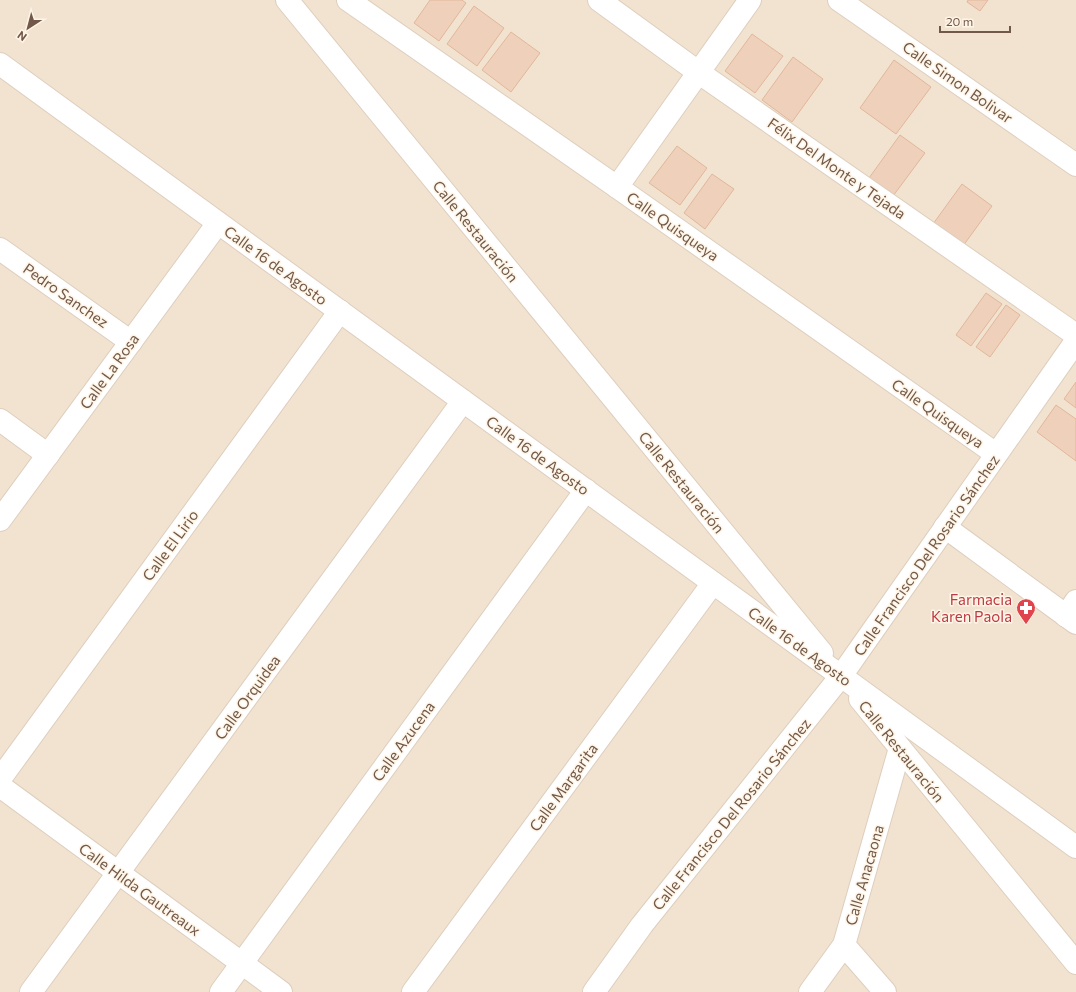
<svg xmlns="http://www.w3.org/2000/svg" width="1076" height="992" font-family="Commissioner,sans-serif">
<rect width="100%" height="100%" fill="#fbf1e1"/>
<rect fill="#f2e3d0" x="0" y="0" width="1076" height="992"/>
<g fill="#efd0ba" stroke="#e1b79b">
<path d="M430 0H462L466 3 439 41 414 23Z"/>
<path d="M968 0H988L980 11 967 2Z"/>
<path d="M474 6 504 28 477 66 447 44Z"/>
<path d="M511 32 540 53 511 92 482 70Z"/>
<path d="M752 34 783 56 755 93 725 71Z"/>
<path d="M793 57 823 79 792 122 762 100Z"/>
<path d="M894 60 931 87 896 134 860 108Z"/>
<path d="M900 135 925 153 893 196 869 178Z"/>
<path d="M677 146 707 168 680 205 649 183Z"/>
<path d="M712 174 734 189 705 229 684 213Z"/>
<path d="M962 184 992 206 963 246 933 224Z"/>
<path d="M986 293 1002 304 971 346 956 335Z"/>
<path d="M1006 305 1020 315 990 357 976 347Z"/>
<path d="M1076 382V408L1064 399Z"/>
<path d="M1056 405 1076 419V461L1037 432Z"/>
</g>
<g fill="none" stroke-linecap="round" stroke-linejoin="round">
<g stroke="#decebe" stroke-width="24">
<g id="street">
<path d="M287 0 822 653"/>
<path d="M348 0 617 187 996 454"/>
<path d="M599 0 698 72 1076 335"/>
<path d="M839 0 1076 165"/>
<path d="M0 64 1076 847"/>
<path d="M617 187 750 0"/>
<path d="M0 249 131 342"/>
<path d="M0 420 48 455"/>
<path d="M0 520 218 223"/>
<path d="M945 527 1076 623"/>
<path d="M1066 616 1076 601"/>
<path d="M860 699 1076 963"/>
<path d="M0 779 340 311"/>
<path d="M0 786 281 992"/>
<path d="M844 945 885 992"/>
<path d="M31 992 463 401"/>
<path d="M221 992 586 490"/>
<path d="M413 992 713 583"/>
<path d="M594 992 642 925 841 676 1076 341"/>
<path d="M810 992 844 945 900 748"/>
</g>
</g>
<use href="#street" stroke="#fff" stroke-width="22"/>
</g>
<defs>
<g id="pharmacy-pin" transform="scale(1)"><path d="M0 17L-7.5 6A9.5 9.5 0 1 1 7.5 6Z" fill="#e0444e" stroke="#fef5e7"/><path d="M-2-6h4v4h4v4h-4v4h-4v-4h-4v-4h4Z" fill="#fff"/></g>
</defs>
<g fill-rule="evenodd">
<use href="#pharmacy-pin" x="1026" y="608"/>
</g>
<g text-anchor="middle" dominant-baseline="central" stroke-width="3" stroke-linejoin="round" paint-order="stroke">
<g font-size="15" fill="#715849" stroke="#fef5e7">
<text transform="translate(958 82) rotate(35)">Calle Simon Bolivar</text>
<text transform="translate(837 168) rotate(35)">Félix Del Monte y Tejada</text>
<text transform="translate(673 226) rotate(35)">Calle Quisqueya</text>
<text transform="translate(476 231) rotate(51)">Calle Restauración</text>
<text transform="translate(276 265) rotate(36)">Calle 16 de Agosto</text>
<text transform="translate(66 295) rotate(35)">Pedro Sanchez</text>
<text transform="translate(109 371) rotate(-54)">Calle La Rosa</text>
<text transform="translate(938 413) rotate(35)">Calle Quisqueya</text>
<text transform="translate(538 455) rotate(36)">Calle 16 de Agosto</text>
<text transform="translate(682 482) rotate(51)">Calle Restauración</text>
<text transform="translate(170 545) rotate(-54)">Calle El Lirio</text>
<text transform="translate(926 555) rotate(-55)">Calle Francisco Del Rosario Sánchez</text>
<text transform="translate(800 646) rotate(36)">Calle 16 de Agosto</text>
<text transform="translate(247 697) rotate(-54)">Calle Orquidea</text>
<text transform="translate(403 741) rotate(-54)">Calle Azucena</text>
<text transform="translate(902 751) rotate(51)">Calle Restauración</text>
<text transform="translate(563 787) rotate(-54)">Calle Margarita</text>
<text transform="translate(731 814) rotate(-51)">Calle Francisco Del Rosario Sánchez</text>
<text transform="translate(864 875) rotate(-74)">Calle Anacaona</text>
<text transform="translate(140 889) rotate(36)">Calle Hilda Gautreaux</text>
</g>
<g font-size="15" fill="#be3a42" stroke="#fef5e7" text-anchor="end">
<text x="1012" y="599">Farmacia<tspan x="1012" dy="17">Karen Paola</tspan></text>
</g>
</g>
<g transform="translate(28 28) rotate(216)" stroke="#fef5e7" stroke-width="3" paint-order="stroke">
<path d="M0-3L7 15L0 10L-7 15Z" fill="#715849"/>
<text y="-6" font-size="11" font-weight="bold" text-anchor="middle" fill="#715849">N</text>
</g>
<path d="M940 26v6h70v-6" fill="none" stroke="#715849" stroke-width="2"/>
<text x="946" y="26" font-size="12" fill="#715849" stroke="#fef5e7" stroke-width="3" paint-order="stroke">20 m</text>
</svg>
